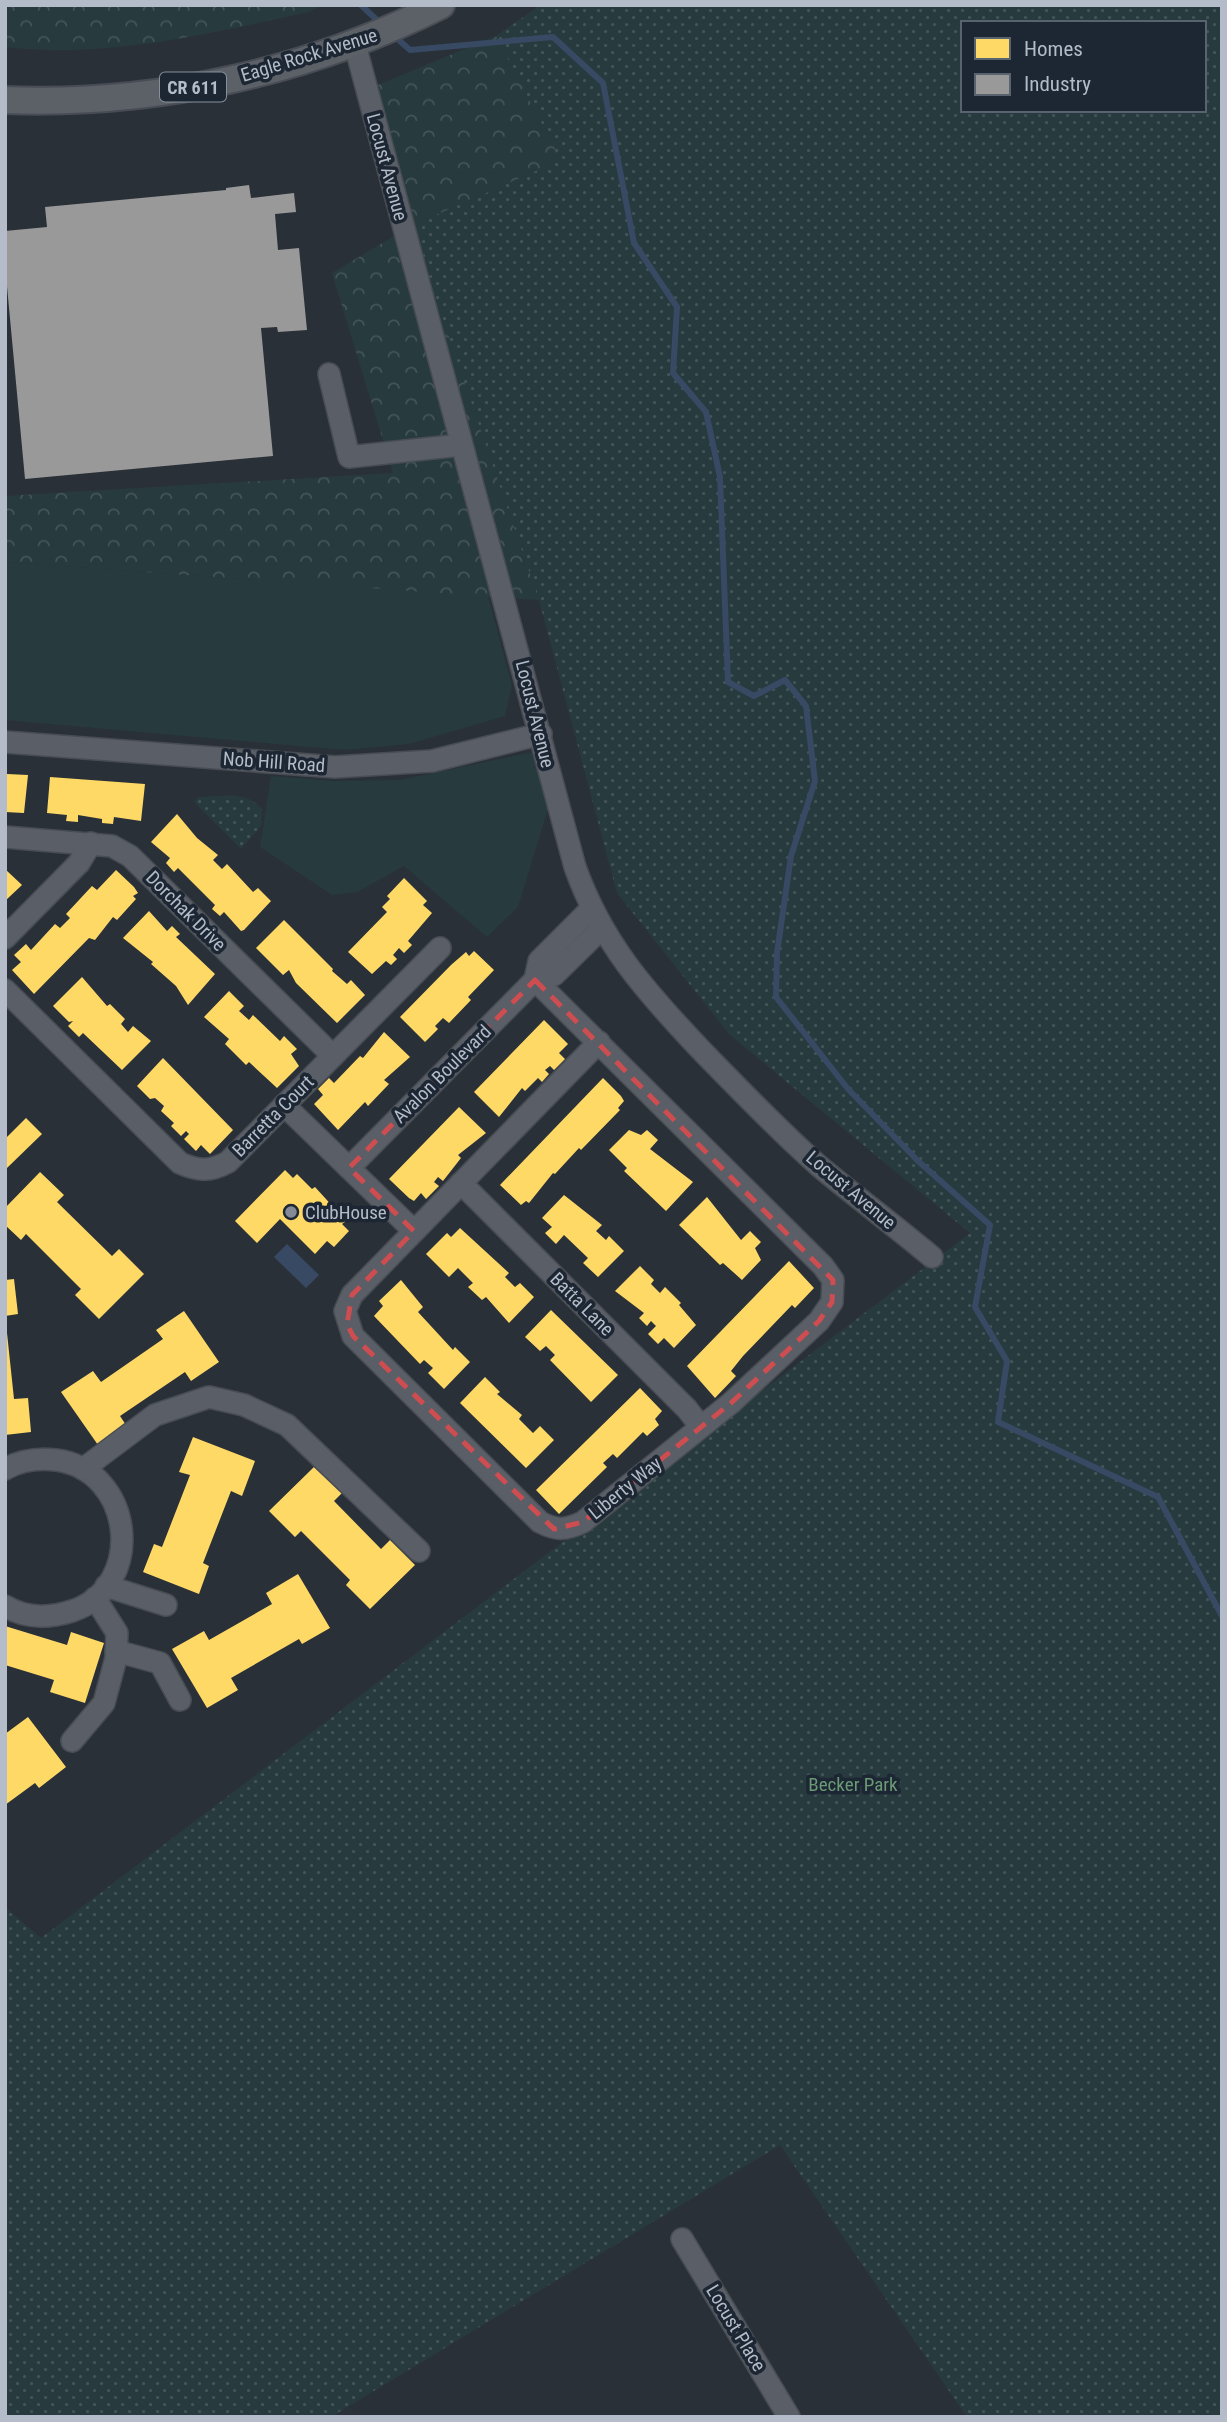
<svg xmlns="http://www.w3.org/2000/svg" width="1227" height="2422" font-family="'Roboto Condensed',sans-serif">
<defs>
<pattern id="forest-crowns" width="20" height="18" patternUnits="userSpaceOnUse" patternTransform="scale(1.75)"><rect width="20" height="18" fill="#273a3e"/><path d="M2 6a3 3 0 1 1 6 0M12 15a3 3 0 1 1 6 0" fill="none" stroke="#445559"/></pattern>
<pattern id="park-dots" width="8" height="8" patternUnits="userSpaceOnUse" patternTransform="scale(1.75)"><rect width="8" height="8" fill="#273a3e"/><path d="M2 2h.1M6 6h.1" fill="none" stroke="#445559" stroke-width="1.8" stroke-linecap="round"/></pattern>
</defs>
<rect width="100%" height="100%" fill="#2a3038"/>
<g fill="#273a3e">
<path d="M5 562 488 596 512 685 505 716 409 744 345 750 5 720Z"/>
<path d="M533 752 548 809 518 907 487 937 404 866 357 892 332 895 260 847 271 776 335 781 400 780Z"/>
</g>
<g fill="url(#forest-crowns)" fill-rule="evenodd">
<path d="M5 5H323L308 12C212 33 105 59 5 47Z"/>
<path d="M541 5H1222V637L522 599 5 562V496L393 473 332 273 411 226 373 87 496 36ZM963 23H1204V110H963Z"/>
</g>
<g fill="url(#park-dots)" fill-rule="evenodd">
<path d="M541 5H1222V2417H967L780 2145 331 2417H5V1907L41 1938 970 1233 730 1035 617 893 539 600 411 226 561 160 496 36ZM963 23H1204V110H963Z"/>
<path d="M199 797C219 797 250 790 262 810L261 826 241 849 194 802Z"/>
</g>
<path fill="#384963" d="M287 1244 319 1275 306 1288 274 1257Z"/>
<g fill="#ffd966">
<path d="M7 774 28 775 24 813 5 812Z"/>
<path d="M50 777 145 784 141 821 114 817 113 824 102 823V819L78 815V822L66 821 67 815 47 813Z"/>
<path d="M177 814 197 838 218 855 213 860 222 869 227 864 253 892 258 888 271 901 244 930 241 931 224 912 220 916 212 909 215 905 178 868 174 872 166 863 170 858 151 842Z"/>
<path d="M5 869 22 885 5 901Z"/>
<path d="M116 870 134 887 138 893 133 896 136 899 117 920 113 917 95 940 89 938 34 994 12 970 21 962 14 955 26 944 31 950 55 924 60 928 70 918 66 914 92 886 97 890Z"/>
<path d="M404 878 427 901 423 905 432 913 408 941 412 945 404 953 399 948 393 955 397 959 391 965 386 961 372 974 348 952 387 912 382 907 390 899 387 896Z"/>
<path d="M149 911 167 931 172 926 180 934 176 937 215 974 188 1005 176 986 151 964 153 962 123 938Z"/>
<path d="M284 920 333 969 332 971 347 984 351 980 365 995 337 1023 296 983 289 970 283 975 256 948Z"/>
<path d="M474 951 494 970 468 997 471 1000 449 1023 443 1018 435 1026 438 1029 425 1042 400 1017 451 965 466 952 469 956Z"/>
<path d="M82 977 107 1006 110 1004 125 1019 121 1024 128 1032 133 1026 151 1041 122 1070 83 1033 79 1037 68 1026 73 1021 69 1022 53 1006Z"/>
<path d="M229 991 244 1006 239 1011 249 1020 253 1015 280 1041 284 1036 297 1049 291 1054 299 1066 277 1088 249 1062 246 1065 225 1044 229 1039 204 1017Z"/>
<path d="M544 1020 568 1044 559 1053 565 1059 554 1070 550 1066 545 1070 549 1074 542 1082 538 1078 525 1091 522 1088 499 1117 474 1092Z"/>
<path d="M384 1032 410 1057 384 1080 389 1084 368 1106 365 1102 338 1130 314 1104 323 1095 318 1089 329 1078 334 1083 360 1056 363 1058Z"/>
<path d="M163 1058 233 1130 210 1154 201 1145 196 1151 184 1139 189 1134 186 1131 181 1136 171 1126 174 1123 161 1111 164 1106 155 1098 150 1099 137 1086Z"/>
<path d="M603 1078 621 1096 624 1101 618 1108 620 1110 581 1150 579 1148 555 1174 553 1173 529 1203 526 1201 521 1205 500 1185Z"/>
<path d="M459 1107 486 1133 458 1155 461 1158 443 1181 438 1177 434 1182 439 1186 426 1199 421 1193 414 1201 409 1198 389 1179Z"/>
<path d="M26 1118 42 1134 7 1168 5 1139Z"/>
<path d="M629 1130 641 1135 647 1130 658 1140 650 1149 693 1182 666 1211 624 1171 627 1168 609 1150Z"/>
<path d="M285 1170 293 1178 297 1174 312 1189 315 1187 346 1221 342 1224 349 1231 334 1247 327 1241 315 1254 280 1219 257 1243 235 1221Z"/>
<path d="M40 1172 64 1195 57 1202 112 1256 119 1249 144 1274 99 1319 75 1295 81 1289 26 1234 21 1240 5 1225V1208Z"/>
<path d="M564 1195 602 1225 596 1231 606 1240 609 1236 624 1251 598 1277 583 1263 588 1258 564 1235 556 1244 545 1233 552 1227 542 1218Z"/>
<path d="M707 1197 741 1240 750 1231 761 1242 755 1248 761 1260 742 1280 723 1263 720 1265 679 1225Z"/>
<path d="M460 1228 509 1273 505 1277 515 1287 520 1283 534 1297 509 1323 486 1297 482 1300 468 1287 473 1283 458 1268 449 1277 426 1254 447 1233 451 1237Z"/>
<path d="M789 1261 814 1288 795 1308 792 1305 743 1356 731 1371 736 1376 715 1398 687 1366Z"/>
<path d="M640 1266 654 1280 651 1284 660 1293 665 1287 681 1303 679 1305 696 1325 674 1348 664 1338 658 1344 648 1334 656 1326 651 1321 647 1326 639 1318 644 1313 615 1291Z"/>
<path d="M14 1279 18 1314 5 1316V1280Z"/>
<path d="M401 1280 423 1307 418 1312 453 1350 455 1347 470 1362 444 1389 428 1373 433 1368 424 1360 420 1364 374 1316 383 1306 379 1301Z"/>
<path d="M551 1310 618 1375 591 1402 550 1360 555 1355 546 1346 540 1351 525 1337Z"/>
<path d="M184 1311 219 1362 191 1381 185 1372 120 1416 126 1425 98 1445 61 1392 93 1371 101 1382 163 1339 156 1330Z"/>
<path d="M7 1333 14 1399 28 1398 31 1432 5 1435Z"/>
<path d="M485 1377 500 1392 497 1394 522 1415 519 1419 533 1433 540 1426 554 1440 526 1468 460 1403Z"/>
<path d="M640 1388 662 1411 655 1419 659 1425 647 1436 643 1432 617 1458 613 1454 603 1463 607 1467 559 1514 536 1490Z"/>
<path d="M193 1437 255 1461 242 1496 231 1491 203 1563 209 1566 199 1594 143 1572 154 1544 162 1547 190 1475 179 1472Z"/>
<path d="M315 1466 342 1493 334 1501 381 1549 390 1540 415 1565 370 1609 346 1585 350 1580 301 1531 295 1537 269 1511Z"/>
<path d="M298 1574 330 1628 302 1644 299 1639 231 1678 238 1690 207 1708 172 1649 204 1631 209 1640 272 1604 266 1593Z"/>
<path d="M5 1626 67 1645 71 1632 104 1643 85 1703 50 1692 54 1680 5 1665Z"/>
<path d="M28 1717 66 1767 39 1788 35 1783 5 1805V1734Z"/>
</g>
<path fill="#999" d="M249 185 251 198 294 193 296 212 275 214 278 250 299 248 307 330 278 332 277 327 261 328 273 456 25 479 5 265V231L47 227 45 207 226 190V188Z"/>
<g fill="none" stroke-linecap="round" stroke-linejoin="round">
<g stroke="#384963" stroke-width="6">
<path d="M361 5 380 23"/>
<path d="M393 35 410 50 553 37 603 83 634 243 677 307 673 373 706 412 720 477 728 682 754 696 785 680 806 706 815 781 791 856 777 953 776 997 848 1089 918 1161 990 1225 975 1307 1007 1361 998 1422 1158 1497 1222 1616"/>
</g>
<g stroke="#484c53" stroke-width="24">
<g id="minor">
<path d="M355 45 575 867C602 943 646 992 701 1050 739 1089 778 1130 819 1166 856 1197 895 1226 932 1257"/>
<path d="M329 374 349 457 461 445"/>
<path d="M5 742 335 767 432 761 541 734"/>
<path d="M5 837 112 846 130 856 333 1056"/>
<path d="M5 938 79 863 91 843"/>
<path d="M535 980 823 1266 833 1280 832 1302 819 1321 731 1403 583 1522C566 1530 557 1531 540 1522L353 1336 345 1311 352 1295 599 1042"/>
<path d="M535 980 539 961 591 909"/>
<path d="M5 990 180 1163C198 1171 210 1172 228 1162L440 948"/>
<path d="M284 1105 414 1231"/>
<path d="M349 1168 535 980 554 975 602 928"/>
<path d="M461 1183 687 1409 701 1427"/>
<path d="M5 1469C21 1460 38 1458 56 1460 134 1470 147 1586 72 1611 50 1618 26 1619 5 1606"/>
<path d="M83 1469 155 1415 209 1397 244 1405 287 1425 419 1551"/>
<path d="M106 1586 166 1605"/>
<path d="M116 1651 160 1663 180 1700"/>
<path d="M72 1741 104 1703 116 1658 117 1633 95 1598"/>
<path d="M682 2239 789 2417"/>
</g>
</g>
<g stroke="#484c55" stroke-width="30">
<path id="major" d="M5 100C156 106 307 72 441 5"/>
</g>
<use href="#minor" stroke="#5a5e66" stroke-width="21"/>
<use href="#major" stroke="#5c6168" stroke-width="26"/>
</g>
<path fill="none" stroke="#ce4d50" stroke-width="5" stroke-dasharray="14 9" stroke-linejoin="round" d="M535 980 833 1280 832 1302 819 1321 731 1403 583 1522 554 1529 353 1336 347 1324 352 1295 414 1231 349 1168Z"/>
<circle fill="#848b96" stroke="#1d2633" stroke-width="2.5" cx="291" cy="1212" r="7"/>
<g text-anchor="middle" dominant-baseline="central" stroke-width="7" stroke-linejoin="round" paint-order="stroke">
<rect fill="#1d2633" stroke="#878f9c" stroke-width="2" x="160" y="72.5" width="66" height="29" rx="5"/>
<g font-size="18" font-weight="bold" fill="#b4bcc9">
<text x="193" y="87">CR 611</text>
</g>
<g font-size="19" fill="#b4bcc9" stroke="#1d2633">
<text transform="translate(309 55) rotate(-17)">Eagle Rock Avenue</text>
<text transform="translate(387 167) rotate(75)">Locust Avenue</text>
<text transform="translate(535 714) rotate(76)">Locust Avenue</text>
<text transform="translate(274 762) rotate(4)">Nob Hill Road</text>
<text transform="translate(186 911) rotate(45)">Dorchak Drive</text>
<text transform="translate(442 1074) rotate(-45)">Avalon Boulevard</text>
<text transform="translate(273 1116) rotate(-45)">Barretta Court</text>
<text transform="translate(851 1190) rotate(40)">Locust Avenue</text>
<text transform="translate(582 1304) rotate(45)">Batta Lane</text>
<text transform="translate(625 1488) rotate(-39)">Liberty Way</text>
<text transform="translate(736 2328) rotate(59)">Locust Place</text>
</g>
<g font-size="19" fill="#b4bcc9" stroke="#1d2633" text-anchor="start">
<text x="305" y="1212">ClubHouse</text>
</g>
<g font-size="19" fill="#6b9a76" stroke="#1d2633">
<text x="853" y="1784">Becker Park</text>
</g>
</g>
<rect width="1227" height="2422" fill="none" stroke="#b4bcc9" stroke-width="14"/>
<rect x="961" y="21" width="245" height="91" fill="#1d2633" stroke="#59626f" stroke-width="2"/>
<rect x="975" y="38" width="35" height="21" fill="#ffd966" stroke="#59626f" stroke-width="2"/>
<text x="1024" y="56" font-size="21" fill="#b4bcc9">Homes</text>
<rect x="975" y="74" width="35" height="21" fill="#999999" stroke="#59626f" stroke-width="2"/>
<text x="1024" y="91" font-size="21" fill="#b4bcc9">Industry</text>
</svg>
